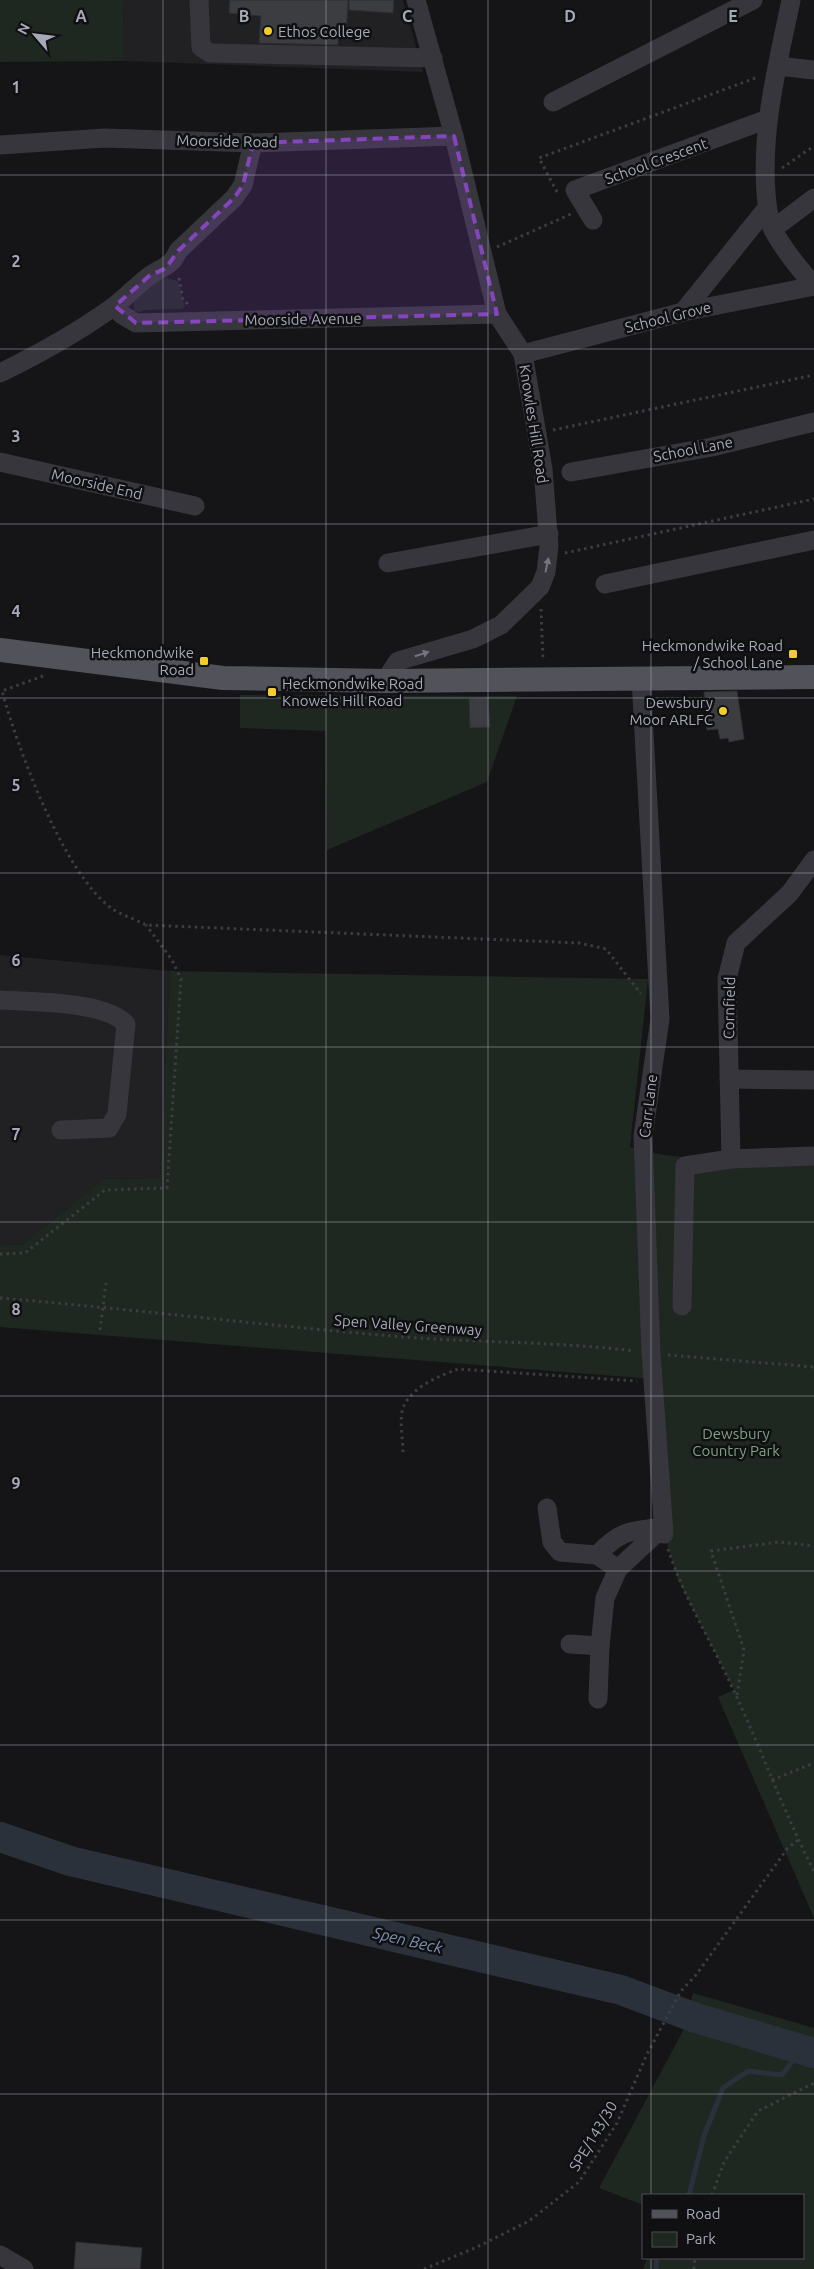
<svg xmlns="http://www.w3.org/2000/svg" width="814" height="2269" font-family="Ubuntu,sans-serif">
<rect width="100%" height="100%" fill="#151517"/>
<g fill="#212124">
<path d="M123 0H403L423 72 124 61Z"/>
<path d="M0 955 170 971 160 1178 103 1179 22 1245 0 1244Z"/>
</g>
<g fill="#1f2721">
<path d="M0 0H123L124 61 0 62Z"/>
<path d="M166 278 178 281 185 307 182 309 143 310 140 312 134 311 133 300 147 283Z"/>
<path d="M240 695 517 696 487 782 327 850 326 731 240 728Z"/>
<path d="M170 971 648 979 630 1147C689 1165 753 1158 814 1154V1918L718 1697 734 1690 678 1580 664 1534 653 1379 0 1327V1244L22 1245 103 1179 160 1178Z"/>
<path d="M693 1993 814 2028V2269H643L647 2258H803V2195H643V2205L599 2188 684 2029Z"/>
</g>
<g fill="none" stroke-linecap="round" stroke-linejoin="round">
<g stroke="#2b313b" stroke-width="5">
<path d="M689 2195 704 2136 723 2088 748 2071 782 2075 799 2052"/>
<path d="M656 2269 657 2258"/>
</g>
<path stroke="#2b313b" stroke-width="30" d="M0 1837 70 1861 621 1990 693 2017 814 2053"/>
</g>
<g fill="#3c3d41" stroke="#2f2f33">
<path d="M230 0H348L346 36H338V45L259 43 261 16 229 13Z"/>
<path d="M349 0H394L393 13 349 10Z"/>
<path d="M737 691 744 739 729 742 728 738 720 739 718 729 707 730 704 692Z"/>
<path d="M488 698 490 727 470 728 469 699Z"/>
<path d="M76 2242 142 2248 140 2269H74Z"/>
</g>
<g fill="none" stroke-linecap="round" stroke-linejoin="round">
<g stroke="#3c3d43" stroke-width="3" stroke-dasharray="2.5 4" stroke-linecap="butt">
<path d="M782 168 814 146"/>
<path d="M557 192 539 158 758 77"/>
<path d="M497 247 571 214"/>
<path d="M179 278 183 300 188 304"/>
<path d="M553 430 814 375"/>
<path d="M565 553 814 499"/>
<path d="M541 609 543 660"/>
<path d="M43 676 2 691C18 749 63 872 111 908 121 915 135 919 146 925L579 943 606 949 641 994"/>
<path d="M0 1254 25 1253 105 1190 167 1188 181 979 172 960 146 925"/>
<path d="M0 1298C131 1309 261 1325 392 1336 473 1343 554 1341 634 1351"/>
<path d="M668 1355 814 1367"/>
<path d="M403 1452C403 1439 399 1420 403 1408 411 1387 439 1376 458 1369L637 1381"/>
<path d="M668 1549C684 1598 711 1641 732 1687 761 1748 783 1811 814 1871"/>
<path d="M737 1695 744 1650 711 1551 779 1542 814 1546"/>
<path d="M772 1780 814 1763"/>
<path d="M712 2195 724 2162 758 2111 814 2083"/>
<path d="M424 2269 475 2248 529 2221 579 2182 617 2123 647 2054 681 1991 696 1975 787 1849 798 1840"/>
<path d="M694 2269 695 2258"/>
</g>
<g stroke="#36363c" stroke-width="19">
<path d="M199 0 201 47 210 53 433 58"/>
<path d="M791 0C778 64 761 127 766 193 767 205 768 219 773 230 784 250 799 268 814 286"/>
<path d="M778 66 814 70"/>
<path d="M553 102 753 0"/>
<path d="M0 145 105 138 253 143 454 136"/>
<path d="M593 220 575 190 768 119"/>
<path d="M773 229 814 198"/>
<path d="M115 306 121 314 136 323 497 314"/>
<path d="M683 312 767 208"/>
<path d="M523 354 683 312 814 286"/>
<path d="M0 373C39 354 77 333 113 307 125 298 136 286 148 277 161 267 172 267 178 251L234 198 243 185 253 143"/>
<path d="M0 462 195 506"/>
<path d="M571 472 712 447 814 422"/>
<path d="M388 563 549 534"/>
<path d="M605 584 814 540"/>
<path d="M641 679 660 1019 643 1136 651 1353 664 1534"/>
<path d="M385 681 398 661 473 639 501 625 540 587 546 572 549 546 543 469 523 354 497 314 454 136 416 0"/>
<path d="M0 1000C32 1002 105 1001 126 1024L117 1114 109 1128 61 1130"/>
<path d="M729 1079 814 1080"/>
<path d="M731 1159 727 979 736 943 790 893 814 860"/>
<path d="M682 1306 685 1166 731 1159 814 1156"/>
<path d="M547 1508 552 1542 560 1552 597 1555 618 1569"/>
<path d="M597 1555C621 1530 630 1531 663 1527"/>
<path d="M570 1644 600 1646 605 1598 618 1569 663 1527"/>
<path d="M598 1699 600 1646"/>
<path d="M0 2255 24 2269"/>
</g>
<path stroke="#52525b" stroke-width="24" d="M0 650 223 678 385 681 814 677"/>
<path stroke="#3c3d43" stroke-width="3" stroke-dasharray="2.5 4" stroke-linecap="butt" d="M100 1330 106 1283"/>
</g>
<defs><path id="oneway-solid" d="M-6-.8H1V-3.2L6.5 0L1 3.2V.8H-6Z" transform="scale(1.25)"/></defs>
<g fill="#747580">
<use href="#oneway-solid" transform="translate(547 565) rotate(-78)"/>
<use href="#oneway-solid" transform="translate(422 654) rotate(-17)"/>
</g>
<path fill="#8445bd" fill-opacity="0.2" stroke="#8445bd" stroke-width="4" stroke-dasharray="10 6" stroke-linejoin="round" d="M454 136 497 314 136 323 115 306 149 276 166 268 178 251 234 198 243 185 253 143Z"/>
<path fill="none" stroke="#a6a9b7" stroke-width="1" stroke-opacity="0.55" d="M163 0V2269M326 0V2269M488 0V2269M651 0V2195M0 175H814M0 349H814M0 524H814M0 698H814M0 873H814M0 1047H814M0 1222H814M0 1396H814M0 1571H814M0 1745H814M0 1920H814M0 2094H814M651 2258V2269"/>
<g fill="#f3cc30" stroke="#101012" stroke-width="2">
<circle cx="268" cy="31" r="5"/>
<rect x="788" y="649" width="10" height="10" rx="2.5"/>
<rect x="199" y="656" width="10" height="10" rx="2.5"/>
<rect x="267" y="687" width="10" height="10" rx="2.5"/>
<circle cx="723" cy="711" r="5"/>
</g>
<g text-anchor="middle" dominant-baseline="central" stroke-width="5" stroke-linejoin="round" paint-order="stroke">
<g font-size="15" fill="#a6a9b7" stroke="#101012" text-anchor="end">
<text x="278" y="31" text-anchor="start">Ethos College</text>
<text x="783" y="645">Heckmondwike Road<tspan x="783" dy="17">/ School Lane</tspan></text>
<text x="194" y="652">Heckmondwike<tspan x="194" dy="17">Road</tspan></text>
<text x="282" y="683" text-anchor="start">Heckmondwike Road<tspan x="282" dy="17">Knowels Hill Road</tspan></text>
<text x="713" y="702">Dewsbury<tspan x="713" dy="17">Moor ARLFC</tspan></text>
</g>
<g font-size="15" fill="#a6a9b7" stroke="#101012">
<text transform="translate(227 141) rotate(1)">Moorside Road</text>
<text transform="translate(656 161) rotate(-20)">School Crescent</text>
<text transform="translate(668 317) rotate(-14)">School Grove</text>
<text transform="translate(303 319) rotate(-1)">Moorside Avenue</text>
<text transform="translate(534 424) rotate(81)">Knowles Hill Road</text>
<text transform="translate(693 449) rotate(-11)">School Lane</text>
<text transform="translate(97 484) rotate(13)">Moorside End</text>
<text transform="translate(729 1008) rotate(-89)">Cornfield</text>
<text transform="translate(648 1106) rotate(-83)">Carr Lane</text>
<text transform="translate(408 1325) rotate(4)">Spen Valley Greenway</text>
<text transform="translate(593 2136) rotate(-59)">SPE/143/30</text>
</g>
<g font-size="15" fill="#7da284" stroke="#101012">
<text x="736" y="1433">Dewsbury<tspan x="736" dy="17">Country Park</tspan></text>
</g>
<g font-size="16" font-style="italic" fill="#7d92b2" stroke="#101012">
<text transform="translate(408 1940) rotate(13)">Spen Beck</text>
</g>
</g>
<g font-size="16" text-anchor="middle" font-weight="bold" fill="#a6a9b7" stroke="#101012" stroke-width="5" stroke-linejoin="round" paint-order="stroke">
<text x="81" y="22">A</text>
<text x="244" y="22">B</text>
<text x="407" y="22">C</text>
<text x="570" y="22">D</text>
<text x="733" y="22">E</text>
<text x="16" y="93">1</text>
<text x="16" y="267">2</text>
<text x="16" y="442">3</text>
<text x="16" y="617">4</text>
<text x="16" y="791">5</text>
<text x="16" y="966">6</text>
<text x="16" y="1140">7</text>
<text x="16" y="1315">8</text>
<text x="16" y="1489">9</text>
</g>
<rect x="642" y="2194" width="162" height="65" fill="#101012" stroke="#4c4d54"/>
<rect x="652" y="2210" width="25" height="8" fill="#52525b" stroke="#4c4d54"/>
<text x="686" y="2219" font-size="15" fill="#a6a9b7">Road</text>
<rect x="652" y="2232" width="25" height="15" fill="#1f2721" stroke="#4c4d54"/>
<text x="686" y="2244" font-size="15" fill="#a6a9b7">Park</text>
<g transform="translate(35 35) rotate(298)" stroke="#101012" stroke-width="4" paint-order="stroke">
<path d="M0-4L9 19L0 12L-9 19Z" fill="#a6a9b7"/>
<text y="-8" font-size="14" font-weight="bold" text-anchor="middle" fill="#a6a9b7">N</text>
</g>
</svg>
